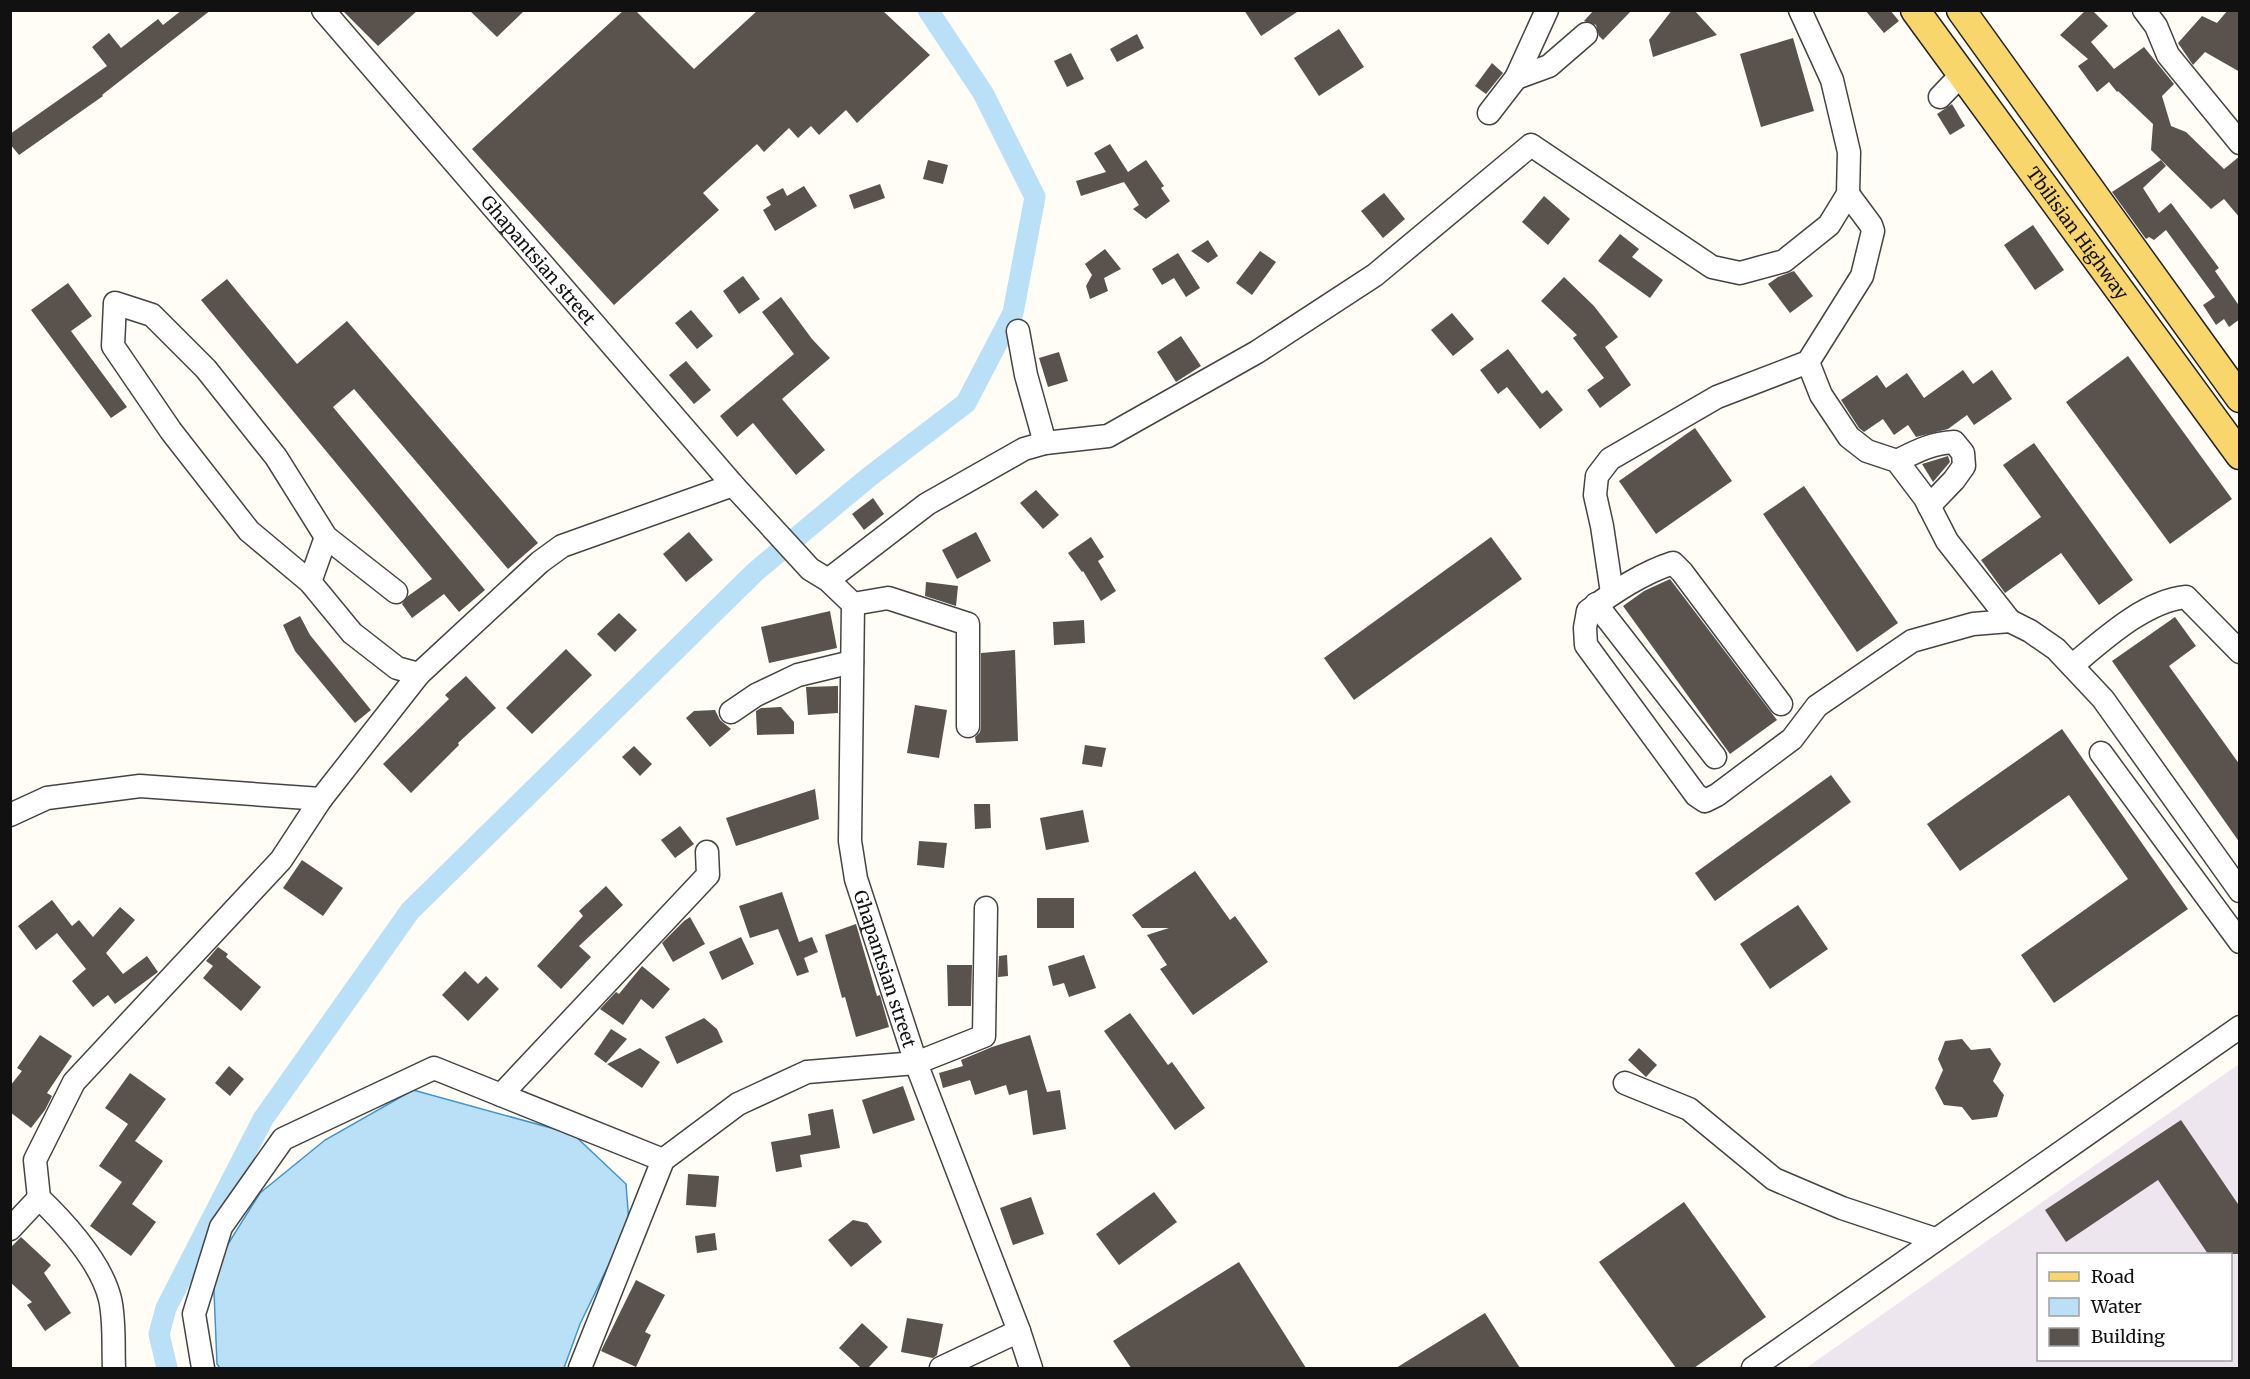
<svg xmlns="http://www.w3.org/2000/svg" width="2250" height="1379" font-family="Merriweather,serif">
<rect width="100%" height="100%" fill="#fffdf5"/>
<path fill="#eee6ef" fill-rule="evenodd" d="M2239 1064V1368H1806ZM2038 1254H2230V1360H2038Z"/>
<path fill="#b9e0f7" stroke="#3f96cf" stroke-width="1.5" d="M413 1090 573 1134 626 1184 629 1223 580 1324 564 1368H220L217 1364 213 1268 260 1193 325 1140Z"/>
<g fill="none" stroke-linecap="round" stroke-linejoin="round">
<path stroke="#b9e0f7" stroke-width="21" d="M167 1368 159 1334 166 1308 263 1119 410 911 755 572 869 477 966 403 1013 313 1035 197 983 93 928 10"/>
</g>
<g fill="#5a524d">
<path d="M182 10H211L102 95 103 96 19 155 10 144V134L107 66 92 47 109 33 121 48 158 19 163 25Z"/>
<path d="M342 10H418L378 46Z"/>
<path d="M469 10H525L497 37Z"/>
<path d="M624 10H635L694 69 758 10H882L930 55 857 123 846 110 819 135 811 126 798 138 789 128 764 152 757 144 703 193 719 210 614 305 472 149Z"/>
<path d="M1244 10H1300L1261 36Z"/>
<path d="M1594 10H1632L1603 40 1599 36 1596 25 1584 21Z"/>
<path d="M1672 10H1694L1717 35 1653 57 1649 40Z"/>
<path d="M1865 10H1890L1899 21 1884 33Z"/>
<path d="M2086 10H2092L2108 26 2091 42 2114 69 2144 47 2174 84 2162 96 2171 126 2186 132 2224 169 2240 156V218L2224 199 2211 209 2151 150 2153 124 2118 91 2117 92 2109 82 2097 92 2078 66 2088 59 2060 35Z"/>
<path d="M2228 10H2240V72L2205 52 2193 65 2178 43 2202 16 2217 23Z"/>
<path d="M1339 29 1364 67 1319 96 1294 58Z"/>
<path d="M1137 34 1144 48 1117 62 1110 49Z"/>
<path d="M1793 38 1814 111 1761 127 1740 54Z"/>
<path d="M1071 53 1084 79 1067 87 1054 61Z"/>
<path d="M1492 63 1503 73 1486 94 1475 86Z"/>
<path d="M1952 104 1965 126 1950 135 1937 114Z"/>
<path d="M1110 144 1128 172 1146 160 1164 186 1161 188 1170 201 1146 219 1133 209 1139 205 1124 182 1081 196 1076 181 1106 172 1094 153Z"/>
<path d="M928 160 948 165 943 184 923 179Z"/>
<path d="M2161 160 2166 166 2143 188 2159 213 2171 203 2219 268 2215 271 2240 307V319L2229 327 2224 319 2216 325 2203 305 2215 297 2166 230 2154 240 2149 237 2146 239 2112 192Z"/>
<path d="M880 184 885 198 854 209 849 195Z"/>
<path d="M804 186 817 206 775 231 763 210 771 205 766 197 783 188 787 196Z"/>
<path d="M1384 193 1405 219 1383 238 1361 211Z"/>
<path d="M1544 196 1570 219 1548 245 1522 222Z"/>
<path d="M2033 225 2064 270 2035 290 2004 245Z"/>
<path d="M1620 234 1639 249 1632 257 1663 280 1650 298 1598 261Z"/>
<path d="M1208 240 1218 256 1208 263 1191 251Z"/>
<path d="M1105 249 1121 269 1104 278 1108 291 1090 299 1086 286 1092 275 1085 264Z"/>
<path d="M1260 251 1276 262 1252 295 1236 283Z"/>
<path d="M1178 253 1200 288 1186 297 1174 278 1162 285 1152 269Z"/>
<path d="M1794 271 1813 296 1790 313 1768 284 1778 277Z"/>
<path d="M743 276 760 299 739 314 723 291Z"/>
<path d="M1564 277 1594 306 1618 337 1605 347 1631 385 1600 408 1587 390 1604 378 1573 338 1577 335 1541 301Z"/>
<path d="M227 279 297 364 347 321 538 543 508 569 354 389 333 407 485 590 459 612 444 594 412 618 402 604 408 596 432 579 201 300Z"/>
<path d="M68 283 92 316 71 331 127 407 111 418 31 310Z"/>
<path d="M781 297 812 339 830 358 782 399 825 450 796 475 753 423 737 437 720 416 794 354 762 312Z"/>
<path d="M691 310 713 336 697 349 675 323Z"/>
<path d="M1452 313 1474 339 1453 356 1431 330Z"/>
<path d="M1181 336 1201 366 1176 382 1157 352Z"/>
<path d="M1508 349 1542 394 1547 390 1563 410 1540 429 1507 387 1498 394 1480 370Z"/>
<path d="M1059 352 1068 381 1048 387 1039 358Z"/>
<path d="M2128 356 2232 499 2170 544 2066 402Z"/>
<path d="M686 361 711 390 694 404 669 375Z"/>
<path d="M1963 370 1973 384 1992 370 2012 399 1974 425 1967 415 1948 429 1916 437 1908 425 1894 435 1883 419 1864 432 1859 428 1841 400 1877 375 1886 388 1907 373 1924 398Z"/>
<path d="M1695 428 1732 481 1656 534 1619 481Z"/>
<path d="M2034 443 2133 580 2099 605 2061 553 2005 593 1981 560 2041 517 2003 465Z"/>
<path d="M1948 456 1950 462 1933 482 1922 464Z"/>
<path d="M1804 486 1898 623 1857 652 1763 514Z"/>
<path d="M1036 490 1059 515 1043 529 1020 503Z"/>
<path d="M873 498 884 514 864 530 852 514Z"/>
<path d="M689 532 713 560 686 582 663 554Z"/>
<path d="M976 532 991 561 957 579 942 550Z"/>
<path d="M1091 537 1104 557 1098 561 1116 591 1101 601 1083 571 1082 572 1068 553Z"/>
<path d="M1491 537 1522 579 1354 700 1324 658Z"/>
<path d="M1670 579 1777 720 1730 754 1623 606 1644 591Z"/>
<path d="M926 582 958 586 956 606 925 596Z"/>
<path d="M830 611 837 648 769 663 761 627Z"/>
<path d="M619 613 637 630 615 652 597 634Z"/>
<path d="M300 616 310 635 371 710 355 723 295 651 283 625Z"/>
<path d="M2175 617 2196 646 2169 666 2240 765V843L2112 661Z"/>
<path d="M1084 620 1085 643 1054 645 1053 622Z"/>
<path d="M566 649 592 675 532 734 506 708Z"/>
<path d="M1015 650 1018 741 976 743 975 737 980 732 981 726V653Z"/>
<path d="M466 676 496 708 458 743 459 745 411 793 383 764 449 699 445 695Z"/>
<path d="M838 686V713L808 715 806 687Z"/>
<path d="M915 705 947 710 939 758 907 753Z"/>
<path d="M781 707 794 722V734L757 735 756 711 761 708Z"/>
<path d="M715 710 720 720 731 729 710 747 686 718 694 711Z"/>
<path d="M2062 729 2188 909 2054 1003 2021 955 2128 879 2069 795 1960 871 1927 824Z"/>
<path d="M1085 745 1106 748 1102 767 1082 764Z"/>
<path d="M634 746 652 764 640 776 622 757Z"/>
<path d="M1831 775 1851 802 1715 901 1695 873Z"/>
<path d="M815 789 819 819 736 846 726 818Z"/>
<path d="M974 804H990L991 828 975 829Z"/>
<path d="M1083 810 1089 842 1046 850 1040 818Z"/>
<path d="M680 826 694 844 675 858 661 840Z"/>
<path d="M919 841 947 843 944 868 917 865Z"/>
<path d="M302 860 343 888 323 916 283 888Z"/>
<path d="M1195 871 1230 920 1235 916 1268 962 1193 1015 1160 969 1167 965 1147 935 1169 928H1142L1132 915Z"/>
<path d="M606 886 623 905 579 946 591 957 561 989 537 966 583 916 579 911Z"/>
<path d="M782 892 799 942 812 937 818 952 804 958 809 972 797 976 778 929 750 938 739 906Z"/>
<rect x="1037" y="898" width="37" height="30"/>
<path d="M52 900 72 926 79 920 93 937 120 907 135 920 106 953 123 974 147 956 158 972 115 1004 108 995 93 1007 72 981 86 969 57 933 36 950 18 926Z"/>
<path d="M1798 905 1828 949 1770 989 1740 944Z"/>
<path d="M690 917 705 944 673 962 662 943 684 921Z"/>
<path d="M856 924 877 996 880 995 889 1027 856 1037 845 997 842 998 825 935Z"/>
<path d="M741 937 754 964 722 980 709 952Z"/>
<path d="M218 947 228 954 226 957 261 987 241 1011 203 978 213 966 206 961Z"/>
<path d="M1007 955 1008 976 998 977 999 956Z"/>
<path d="M1084 955 1096 988 1069 997 1064 983 1053 986 1048 966Z"/>
<path d="M947 965H972L971 1006H948Z"/>
<path d="M642 966 670 989 653 1009 641 999 623 1025 600 1009 616 992 619 994Z"/>
<path d="M465 971 478 984 486 976 499 989 468 1021 442 995Z"/>
<path d="M1130 1013 1168 1065 1172 1062 1205 1108 1175 1130 1104 1031Z"/>
<path d="M704 1018 717 1029 723 1042 677 1064 665 1037Z"/>
<path d="M611 1029 627 1039 606 1063 594 1054Z"/>
<path d="M40 1035 72 1056 47 1093 52 1096 45 1110 31 1128 10 1112V1086L22 1071 17 1068Z"/>
<path d="M1030 1035 1047 1092 1060 1090 1066 1129 1033 1135 1027 1090 1009 1095 1006 1085 975 1095 970 1080 943 1088 939 1073 963 1066 961 1060 992 1047Z"/>
<path d="M1962 1039 1971 1050 1990 1048 2001 1064 1993 1081 2004 1095 1997 1117 1972 1120 1962 1107 1944 1105 1935 1088 1943 1070 1938 1059 1945 1041Z"/>
<path d="M640 1048 660 1062 642 1088 607 1064Z"/>
<path d="M1639 1048 1657 1065 1646 1077 1628 1060Z"/>
<path d="M229 1066 244 1079 230 1096 215 1083Z"/>
<path d="M130 1073 166 1099 135 1141 163 1161 132 1204 156 1222 131 1256 90 1226 122 1182 99 1166 128 1124 105 1108Z"/>
<path d="M903 1086 915 1120 873 1134 862 1100Z"/>
<path d="M833 1109 840 1148 800 1155 802 1167 776 1172 771 1142 811 1135 808 1114Z"/>
<path d="M2181 1120 2240 1207V1254H2208L2158 1180 2066 1242 2045 1210Z"/>
<path d="M688 1174 719 1176 716 1207 686 1205Z"/>
<path d="M1154 1192 1177 1222 1119 1265 1096 1234Z"/>
<path d="M1031 1197 1044 1234 1013 1245 1000 1208Z"/>
<path d="M1684 1202 1766 1317 1694 1368H1676L1599 1262Z"/>
<path d="M853 1220 867 1223 882 1242 851 1267 828 1240Z"/>
<path d="M715 1233 717 1250 697 1253 695 1236Z"/>
<path d="M21 1237 51 1265 44 1273 71 1313 45 1331 27 1305 32 1302 10 1282V1248Z"/>
<path d="M1239 1262 1306 1368H1131L1113 1341Z"/>
<path d="M636 1280 665 1295 645 1332 651 1335 636 1367 601 1351Z"/>
<path d="M1485 1313 1520 1368H1396Z"/>
<path d="M907 1318 943 1324 937 1355 933 1358 901 1352Z"/>
<path d="M862 1323 888 1347 868 1368H861L839 1348Z"/>
</g>
<g fill="none" stroke-linecap="round" stroke-linejoin="round">
<g stroke="#444" stroke-width="25">
<g id="minor">
<path id="s1" d="M323 10 733 485 810 569 828 580 853 604 850 841 856 879 916 1063 1019 1331 1031 1368"/>
<path d="M2144 10 2156 26 2168 55 2240 143"/>
<path d="M1516 78 1549 66 1586 34"/>
<path d="M1940 97 1962 74"/>
<path d="M1489 113 1516 78 1547 10"/>
<path d="M1018 331 1026 375 1045 443"/>
<path d="M1808 362 1821 395 1849 437 1867 451 1897 461 1925 498 1947 541 2010 621"/>
<path d="M1897 461C1917 451 1932 443 1954 442L1963 453 1964 466 1954 480 1929 506"/>
<path d="M828 580 927 504 1024 449 1045 443 1108 436 1257 352 1375 275 1531 145 1712 267 1740 273 1784 261 1829 225 1848 194 1849 152 1832 80 1800 10"/>
<path d="M310 582 326 537"/>
<path d="M396 592 326 537 276 457 206 369 152 315 115 303 113 346 171 431 249 531 310 582 352 633 397 668 419 674"/>
<path d="M1612 593 1602 526 1595 495 1597 476 1610 459 1717 397 1808 362 1862 276 1873 231 1871 225 1848 194"/>
<path d="M853 604 888 598 968 624V726"/>
<path d="M1596 604 1715 757"/>
<path d="M2073 665C2104 639 2145 601 2186 597L2240 652"/>
<path d="M1781 704 1682 572 1673 563C1642 573 1614 592 1588 611L1585 628 1586 645 1696 795 1705 801 1717 795 1792 739 1817 706 1912 641 1973 624 2010 621 2030 631 2056 649 2103 699 2240 891"/>
<path d="M731 712 756 695 798 675 852 662"/>
<path d="M2101 753 2240 942"/>
<path d="M10 815 47 798 140 786 321 799"/>
<path d="M1625 1083 1689 1109 1774 1179 1842 1208 1935 1239"/>
<path d="M663 1160 501 1095 708 875 707 852"/>
<path d="M10 1229 39 1198"/>
<path d="M114 1368C113 1346 115 1321 110 1299 101 1262 66 1224 39 1198L35 1160 74 1082 281 860 321 799 419 674 540 562 562 546 733 485"/>
<path d="M203 1368 194 1314 221 1227 283 1139 434 1068 501 1095"/>
<path d="M580 1368 663 1160 738 1104 807 1072 916 1063 984 1036 986 908"/>
<path d="M941 1368 1019 1331"/>
<path d="M1753 1368 2240 1027"/>
</g>
</g>
<g stroke="#222" stroke-width="31">
<g id="major">
<path id="s2" d="M1915 10 2240 455"/>
<path d="M1961 10 2240 398"/>
</g>
</g>
<use href="#minor" stroke="#fff" stroke-width="22"/>
<use href="#major" stroke="#f9d66b" stroke-width="28"/>
</g>
<g text-anchor="middle" dominant-baseline="central" stroke-width="6" stroke-linejoin="round" paint-order="stroke">
<g font-size="18" fill="#111" stroke="#fff">
<text stroke="none"><textPath href="#s2" startOffset="276">Tbilisian Highway</textPath></text>
<text stroke="none"><textPath href="#s1" startOffset="330">Ghapantsian street</textPath></text>
<text stroke="none"><textPath href="#s1" startOffset="1167">Ghapantsian street</textPath></text>
</g>
</g>
<rect width="2250" height="1379" fill="none" stroke="#111111" stroke-width="24"/>
<rect x="2037" y="1253" width="195" height="108" fill="#ffffff" stroke="#a0a0a0" stroke-width="1.5"/>
<rect x="2049" y="1272" width="30" height="9" fill="#f9d66b" stroke="#a0a0a0" stroke-width="1.5"/>
<text x="2091" y="1283" font-size="18" fill="#111111">Road</text>
<rect x="2049" y="1298" width="30" height="18" fill="#b9e0f7" stroke="#a0a0a0" stroke-width="1.5"/>
<text x="2091" y="1313" font-size="18" fill="#111111">Water</text>
<rect x="2049" y="1328" width="30" height="18" fill="#5a524d" stroke="#a0a0a0" stroke-width="1.5"/>
<text x="2091" y="1343" font-size="18" fill="#111111">Building</text>
</svg>
